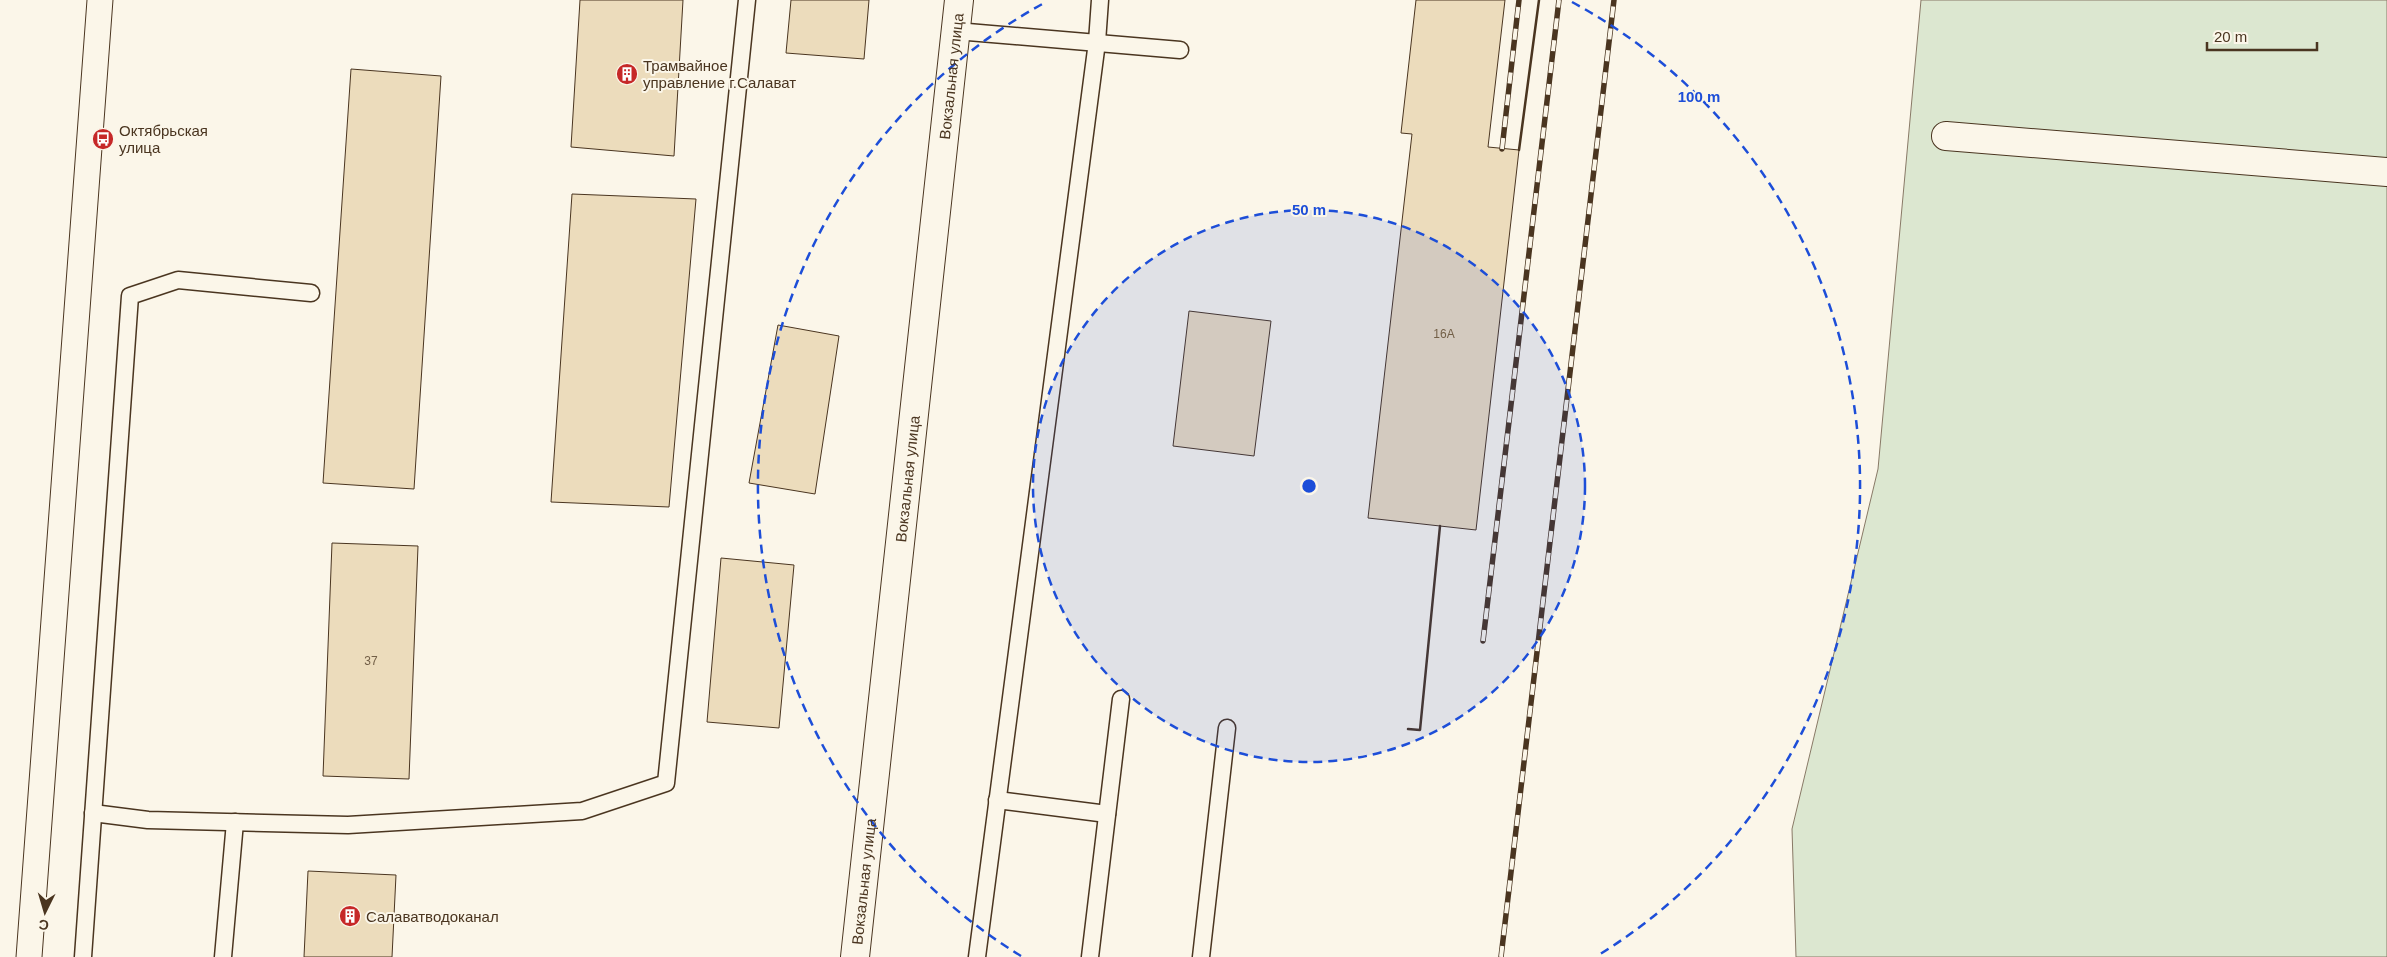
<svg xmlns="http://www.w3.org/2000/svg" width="2387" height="957" font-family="Helvetica,sans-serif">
<rect width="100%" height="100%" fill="#fbf6e9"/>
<path fill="#dce7d0" stroke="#887966" d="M1921 0H2387V957H1796L1792 829 1878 469Z"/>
<g fill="#ecdcbc" stroke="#4a3520">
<path d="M580 0H683L674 156 571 147Z"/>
<path d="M791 0H869L864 59 786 53Z"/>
<path d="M1416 0H1505L1488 147 1519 150 1476 530 1368 518 1412 134 1401 133Z"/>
<path d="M351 69 441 76 414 489 323 483Z"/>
<path d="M572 194 696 199 669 507 551 502Z"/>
<path d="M1189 311 1271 321 1254 456 1173 446Z"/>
<path d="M778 325 839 336 815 494 749 483Z"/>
<path d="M332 543 418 546 409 779 323 776Z"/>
<path d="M721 558 794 565 779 728 707 722Z"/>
<path d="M308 871 396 875 392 957H304Z"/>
</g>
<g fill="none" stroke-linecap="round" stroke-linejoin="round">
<g stroke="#4a3520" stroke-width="19">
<g id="service">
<path d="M956 31 1180 50"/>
<path d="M997 800 1107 814"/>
<path d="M93 813 148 820 348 825 582 811 666 783 747 0"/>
<path d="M83 957 130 296 178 280 311 293"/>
<path d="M223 957 235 822"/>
<path d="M977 957 1097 42 1100 0"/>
<path d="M1090 957 1121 699"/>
<path d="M1201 957 1227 728"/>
</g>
</g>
<g stroke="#4a3520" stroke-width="30">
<path id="minor" d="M1946 136 2387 172"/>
</g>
<g stroke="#4a3520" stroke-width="30">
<g id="primary">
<path id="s1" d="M855 957 959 0"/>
</g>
</g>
<use href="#service" stroke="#fbf6e9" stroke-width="16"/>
<use href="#minor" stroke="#fbf6e9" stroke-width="28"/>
<use href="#primary" stroke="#fbf6e9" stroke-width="28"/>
<g stroke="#4a3520" stroke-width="1">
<path d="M16 957 87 0"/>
<path d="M42 957 113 0"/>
</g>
<g stroke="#4a3520" stroke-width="5.5">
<g id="rail">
<path d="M1502 149 1519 0"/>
<path d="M1483 641 1559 0"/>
<path d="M1501 957 1614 0"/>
</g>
</g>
<use href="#rail" stroke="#fbf6e9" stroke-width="4" stroke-dasharray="11" stroke-linecap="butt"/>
<g stroke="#4a3520" stroke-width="2.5">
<path d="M1519 150 1539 0"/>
<path d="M1408 729 1420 730 1440 526"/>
</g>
</g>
<circle cx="1309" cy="486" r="276" fill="#1d4ed8" fill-opacity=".12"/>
<g fill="none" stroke="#1d4ed8" stroke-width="2.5" stroke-dasharray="9 6">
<circle cx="1309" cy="486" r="276"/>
<path d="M1021 956A551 551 0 0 1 1046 2M1572 2A551 551 0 0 1 1597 956"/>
</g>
<defs>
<g id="building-disc" transform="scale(1.125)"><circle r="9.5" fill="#c62828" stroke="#fbf6e9"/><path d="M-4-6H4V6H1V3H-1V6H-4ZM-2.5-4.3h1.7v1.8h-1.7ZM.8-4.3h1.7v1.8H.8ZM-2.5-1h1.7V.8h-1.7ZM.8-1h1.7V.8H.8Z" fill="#fff"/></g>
<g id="bus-disc" transform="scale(1.125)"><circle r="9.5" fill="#c62828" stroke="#fbf6e9"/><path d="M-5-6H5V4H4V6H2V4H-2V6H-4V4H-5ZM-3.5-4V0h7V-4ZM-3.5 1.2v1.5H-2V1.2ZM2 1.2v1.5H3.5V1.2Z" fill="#fff"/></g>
</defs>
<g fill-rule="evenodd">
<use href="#building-disc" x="627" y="74"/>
<use href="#bus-disc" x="103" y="139"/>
<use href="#building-disc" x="350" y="916"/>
</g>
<g text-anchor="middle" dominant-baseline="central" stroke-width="4" stroke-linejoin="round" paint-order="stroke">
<g font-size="12" fill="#725f47">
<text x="1444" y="334">16А</text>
<text x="371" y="661">37</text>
</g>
<g font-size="15" fill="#4a3520" stroke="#fbf6e9" text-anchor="start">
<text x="643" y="65">Трамвайное<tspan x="643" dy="17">управление г.Салават</tspan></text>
<text x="119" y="130">Октябрьская<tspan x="119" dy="17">улица</tspan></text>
<text x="366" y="916">Салаватводоканал</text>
</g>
<g font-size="15" fill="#4a3520" stroke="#fbf6e9">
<text stroke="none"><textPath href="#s1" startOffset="886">Вокзальная улица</textPath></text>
<text stroke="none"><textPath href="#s1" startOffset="481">Вокзальная улица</textPath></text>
<text stroke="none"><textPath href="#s1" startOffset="76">Вокзальная улица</textPath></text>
</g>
</g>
<circle cx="1309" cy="486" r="8" fill="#1d4ed8" stroke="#fbf6e9" stroke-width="2.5"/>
<g font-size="15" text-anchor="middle" font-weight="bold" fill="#1d4ed8" stroke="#fbf6e9" stroke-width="4" stroke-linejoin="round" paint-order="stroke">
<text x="1699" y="102">100 m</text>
<text x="1309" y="215">50 m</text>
</g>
<g transform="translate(45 912) rotate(185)" stroke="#fbf6e9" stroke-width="4" paint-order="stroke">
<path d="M0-4L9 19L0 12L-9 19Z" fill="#4a3520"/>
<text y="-8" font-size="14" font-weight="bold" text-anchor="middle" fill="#4a3520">С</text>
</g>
<path d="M2207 42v8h110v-8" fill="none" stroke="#4a3520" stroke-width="2.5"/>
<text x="2214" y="42" font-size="15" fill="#4a3520" stroke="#fbf6e9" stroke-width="4" paint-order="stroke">20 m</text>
</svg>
